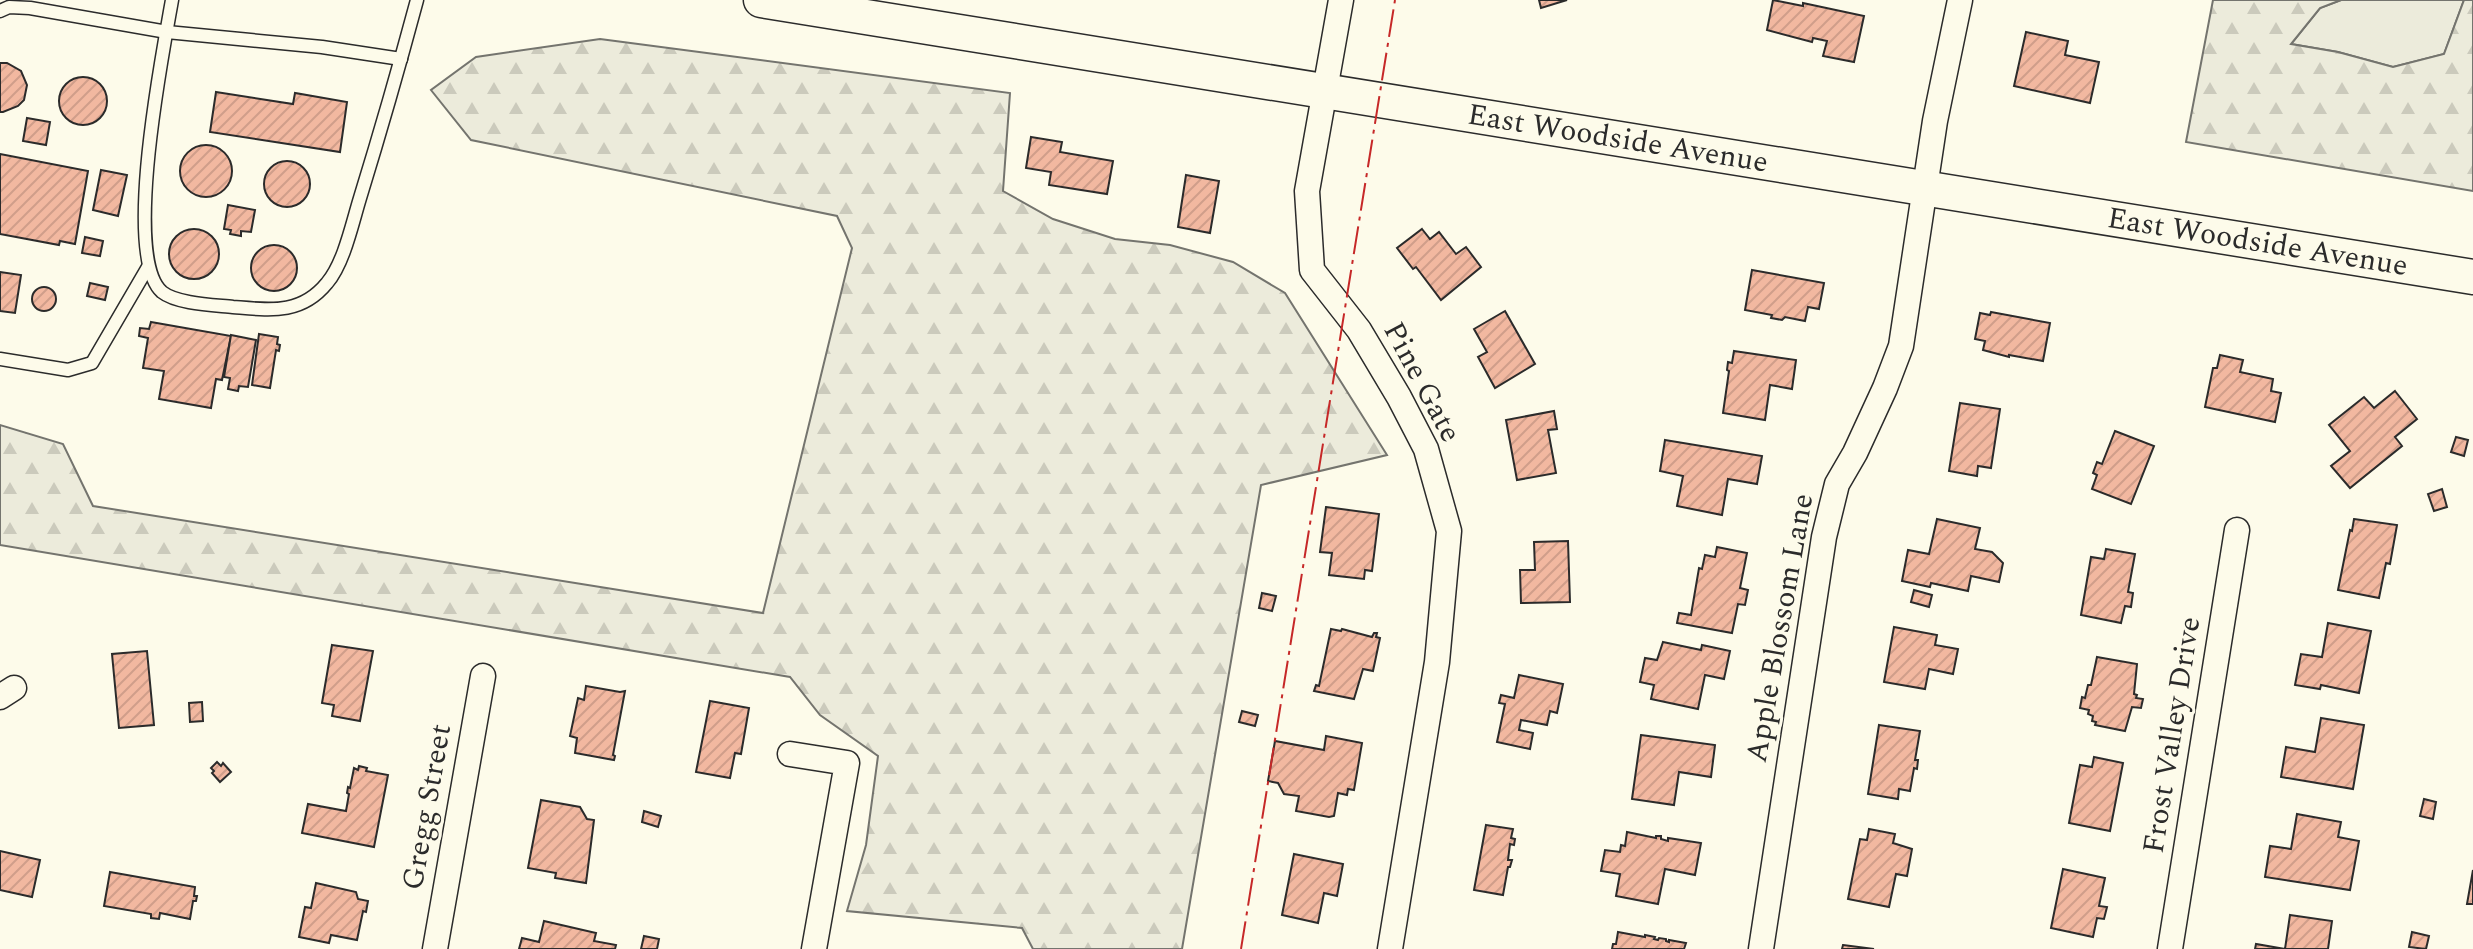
<svg xmlns="http://www.w3.org/2000/svg" width="2473" height="949" font-family="Spectral,serif">
<defs>
<pattern id="forest-firs" width="22" height="20" patternUnits="userSpaceOnUse" patternTransform="scale(2)"><rect width="22" height="20" fill="#ecebdb"/><path d="M5 1l3.5 6h-7zM16 11l3.5 6h-7z" fill="#cbcabc"/></pattern>
<pattern id="building-hatch" width="6" height="6" patternUnits="userSpaceOnUse" patternTransform="scale(2)"><rect width="6" height="6" fill="#f2b8a0"/><path d="M-1 1l2-2M0 6l6-6M5 7l2-2" fill="none" stroke="#d09e8a"/></pattern>
</defs>
<rect width="100%" height="100%" fill="#fdfbea"/>
<path fill="#ecebdb" stroke="#74746e" stroke-width="2" d="M2341 0H2464L2444 54 2393 67 2338 52 2291 44 2320 8Z"/>
<g fill="url(#forest-firs)" stroke="#74746e" stroke-width="2">
<path d="M2213 0H2341L2320 8 2291 44 2338 52 2393 67 2444 54 2464 0H2473V191L2186 142Z"/>
<path d="M600 39 1010 93 1003 191 1053 219 1115 239 1170 245 1233 262 1285 293 1387 455 1261 485 1182 949H1033L1022 928 847 911 866 845 878 756 820 715 790 677 0 545V425L63 444 93 506 763 613 852 248 837 216 471 140 431 90 476 57Z"/>
</g>
<g fill="url(#building-hatch)" stroke="#2b2b2b" stroke-width="2">
<path d="M1539 0H1567L1541 8Z"/>
<path d="M1773 0 1803 6V3L1864 16 1854 62 1823 56 1827 41 1813 38 1812 42 1767 30Z"/>
<path d="M2026 32 2068 41 2065 55 2099 62 2090 103 2014 86Z"/>
<path d="M0 63H7L21 71 27 85 24 100 18 106 3 112H0Z"/>
<circle cx="83" cy="101" r="24"/>
<path d="M216 92 293 104 295 93 347 102 340 152 210 132Z"/>
<path d="M27 118 50 122 46 145 23 141Z"/>
<path d="M1031 137 1062 142 1060 152 1113 161 1107 194 1049 185 1051 172 1026 168Z"/>
<circle cx="206" cy="171" r="26"/>
<path d="M0 154 88 171 75 244 60 241 59 245 0 234Z"/>
<circle cx="287" cy="184" r="23"/>
<path d="M101 170 127 175 118 216 93 210Z"/>
<path d="M1186 175 1219 181 1210 233 1178 227Z"/>
<path d="M228 205 255 210 251 232 241 231V236L230 234 231 230 224 229Z"/>
<circle cx="194" cy="254" r="25"/>
<path d="M1422 229 1430 239 1439 232 1456 254 1466 247 1481 267 1441 300 1416 267 1413 269 1397 248Z"/>
<path d="M85 237 103 241 100 256 82 253Z"/>
<circle cx="274" cy="268" r="23"/>
<path d="M1752 270 1824 283 1819 309 1808 307 1805 321 1785 317 1782 320 1771 318 1772 315 1745 310Z"/>
<path d="M0 272 21 275 15 313 0 311Z"/>
<path d="M90 283 108 287 105 300 87 296Z"/>
<circle cx="44" cy="299" r="12"/>
<path d="M1505 311 1535 364 1495 388 1478 357 1487 352 1474 329Z"/>
<path d="M1991 312 2050 323 2043 361 2009 355V357L1983 350 1985 341 1975 339 1980 313 1990 315Z"/>
<path d="M151 322 231 336 222 380 216 379 211 408 159 399 164 371 143 368 148 338 139 336 140 328 149 329Z"/>
<path d="M259 334 278 337 277 344 280 345 279 351 276 350 270 388 252 385Z"/>
<path d="M231 335 256 340 248 387 239 386 238 391 228 389 230 378 224 377Z"/>
<path d="M1734 351 1796 360 1792 389 1770 385 1765 420 1723 413 1729 371 1727 370 1728 362 1732 363Z"/>
<path d="M2220 355 2243 360 2240 372 2273 379 2271 391 2281 393 2275 422 2205 407 2213 368H2217Z"/>
<path d="M2395 391 2417 419 2395 437 2402 446 2350 488 2331 466 2350 451 2329 425 2364 397 2374 408Z"/>
<path d="M1960 403 2000 409 1991 468 1978 466 1977 476 1949 471Z"/>
<path d="M1554 411 1557 429 1548 430 1556 473 1517 480 1506 420Z"/>
<path d="M2115 431 2154 446 2131 504 2092 489 2097 475 2093 473 2097 462 2102 464Z"/>
<path d="M2456 437 2468 440 2464 456 2451 452Z"/>
<path d="M1665 440 1762 456 1757 484 1728 479 1722 515 1677 506 1683 476 1660 471Z"/>
<path d="M2442 489 2447 507 2434 511 2428 494Z"/>
<path d="M1326 507 1379 514 1372 571 1365 570 1364 579 1329 575 1332 553 1320 552Z"/>
<path d="M1937 519 1980 528 1975 549 1992 552 2003 563 1999 582 1971 576 1968 591 1931 583 1930 587 1902 581 1908 550 1929 554Z"/>
<path d="M2354 519 2397 525 2390 564 2386 563 2379 598 2338 590 2350 530 2352 531Z"/>
<path d="M1568 541 1570 602 1521 603 1520 570H1535L1534 542Z"/>
<path d="M1717 547 1747 553 1740 588 1748 590 1745 605 1738 604 1732 633 1677 623 1679 613 1691 615 1699 568 1702 569 1705 555 1715 557Z"/>
<path d="M2106 549 2135 554 2128 592 2133 593 2131 607 2125 606 2121 623 2081 615 2091 557 2104 559Z"/>
<path d="M1914 590 1932 595 1929 607 1911 602Z"/>
<path d="M1262 593 1276 596 1272 611 1259 608Z"/>
<path d="M2328 623 2371 631 2359 693 2321 685 2320 689 2295 685 2301 654 2322 657Z"/>
<path d="M1894 627 1937 635 1935 645 1958 649 1953 674 1929 669 1925 689 1884 682Z"/>
<path d="M1331 629 1341 631 1342 629 1372 637 1374 633H1377L1376 637 1380 638 1373 671 1363 669 1354 699 1314 691 1316 685 1319 686Z"/>
<path d="M1663 642 1701 650 1702 645 1730 651 1724 679 1705 675 1698 709 1651 699 1654 685 1640 682 1645 658 1657 660Z"/>
<path d="M332 645 373 651 360 721 332 716 334 705 322 703Z"/>
<path d="M147 651 154 725 119 728 112 654Z"/>
<path d="M2097 657 2137 664 2134 694 2137 695 2136 698 2143 699 2141 708 2132 707 2125 731 2095 725 2096 722 2092 721 2093 716 2088 714 2089 710 2080 708 2082 697 2085 698 2088 685H2091Z"/>
<path d="M1519 675 1563 684 1557 713 1550 711 1547 725 1521 720 1519 730 1533 733 1530 749 1497 742 1505 704 1499 703 1501 695 1514 698Z"/>
<path d="M586 686 620 692 625 691 613 755 615 756 614 760 575 753 577 738 570 736 578 698 584 700Z"/>
<path d="M710 701 749 708 741 754 735 753 730 778 696 772Z"/>
<path d="M202 702 203 721 190 722 189 703Z"/>
<path d="M1242 711 1258 715 1255 726 1239 722Z"/>
<path d="M2321 718 2364 725 2353 789 2281 777 2286 747 2315 752Z"/>
<path d="M1879 725 1920 731 1915 760H1918L1917 769 1914 768 1910 791 1899 789 1898 799 1868 794Z"/>
<path d="M1641 735 1715 745 1711 777 1679 772 1674 805 1632 799Z"/>
<path d="M1326 736 1362 743 1354 790 1348 789 1347 795 1338 793 1334 816 1329 817 1296 811 1299 796 1284 794 1278 783 1268 781 1275 741 1324 750Z"/>
<path d="M2094 757 2123 763 2110 831 2069 823 2080 765 2092 767Z"/>
<path d="M217 762 221 766 223 763 231 772 220 782 212 773 214 771 211 768Z"/>
<path d="M359 766 367 768 366 771 388 775 374 847 302 833 308 804 346 811 349 794 347 793 348 787 350 788 354 768 358 770Z"/>
<path d="M2424 799 2436 802 2433 819 2420 816Z"/>
<path d="M541 800 580 807 587 819 594 820 586 883 555 878 556 873 528 868Z"/>
<path d="M644 811 661 816 658 827 642 822Z"/>
<path d="M2297 814 2341 822 2338 837 2359 841 2350 890 2265 877 2270 846 2291 849Z"/>
<path d="M1486 825 1513 829 1511 838 1515 839 1514 845 1510 844 1508 860H1512L1510 867H1508L1503 895 1474 890Z"/>
<path d="M1869 829 1895 834 1893 843 1912 849 1907 876 1896 874 1889 907 1848 899 1860 839 1867 840Z"/>
<path d="M1627 832 1656 838V836H1661V839L1668 841V838L1701 843 1695 875 1665 869 1658 904 1616 896 1620 874 1601 871 1605 850 1620 852 1621 845 1625 846Z"/>
<path d="M0 851 40 860 32 897 0 890Z"/>
<path d="M1294 854 1343 864 1337 896 1324 893 1318 923 1282 915Z"/>
<path d="M2063 869 2105 878 2099 906 2107 907 2104 919 2097 918 2093 937 2051 928Z"/>
<path d="M2473 870V904H2467Z"/>
<path d="M110 872 195 887 194 896H197L196 901H193L190 919 160 913 159 919 151 918V914L104 906Z"/>
<path d="M316 883 356 892 358 899 368 901 366 912 363 911 357 940 331 935 329 943 299 937 305 907 311 908Z"/>
<path d="M2290 915 2332 921 2328 949H2255L2256 944 2285 949Z"/>
<path d="M544 921 596 933 594 941 616 945 615 949H519L522 938 539 942Z"/>
<path d="M1618 932 1645 937V935L1655 937 1654 939 1658 940 1659 938 1666 939V941L1669 942V940L1686 943 1684 949H1612L1613 944H1616Z"/>
<path d="M2412 932 2429 936 2426 949 2409 947Z"/>
<path d="M644 936 659 939 657 949H641Z"/>
<path d="M1843 945 1874 949H1842Z"/>
</g>
<g fill="none" stroke-linecap="round" stroke-linejoin="round">
<g stroke="#2b2b2b" stroke-width="15">
<g id="service">
<path d="M172 0C163 52 122 257 162 292 177 304 215 305 233 307 270 310 301 315 327 283 344 263 352 224 360 198 380 133 399 67 417 0"/>
<path d="M0 11 9 7 30 8 167 32 322 47 401 59"/>
<path d="M0 359 68 370 92 363 148 267"/>
</g>
</g>
<g stroke="#2b2b2b" stroke-width="27">
<g id="minor">
<path d="M1341 0 1307 191 1312 270 1359 330 1399 397 1426 449 1449 531 1437 662 1390 949"/>
<path d="M0 697 14 688"/>
<path d="M790 754 847 763 814 949"/>
<path d="M435 949 483 676"/>
<path d="M1761 949 1824 537 1837 484 1855 453 1885 388 1901 346 1935 121 1960 0"/>
<path d="M2170 949 2237 530"/>
</g>
</g>
<g stroke="#2b2b2b" stroke-width="37">
<g id="secondary">
<path id="s1" d="M761 0 2473 277"/>
</g>
</g>
<use href="#service" stroke="#fdfbea" stroke-width="12"/>
<use href="#minor" stroke="#fdfbea" stroke-width="24"/>
<use href="#secondary" stroke="#fdfbea" stroke-width="34"/>
<path stroke="#c62828" stroke-width="2" stroke-dasharray="28 6 4 6" stroke-linecap="butt" d="M1241 949 1395 0"/>
</g>
<g text-anchor="middle" dominant-baseline="central" stroke-width="6" stroke-linejoin="round" paint-order="stroke">
<g font-size="30" fill="#2b2b2b" stroke="#fdfbea">
<text stroke="none"><textPath href="#s1" startOffset="868">East Woodside Avenue</textPath></text>
<text stroke="none"><textPath href="#s1" startOffset="1516">East Woodside Avenue</textPath></text>
<text transform="translate(1422 382) rotate(62)">Pine Gate</text>
<text transform="translate(1780 628) rotate(-80)">Apple Blossom Lane</text>
<text transform="translate(2172 735) rotate(-81)">Frost Valley Drive</text>
<text transform="translate(427 807) rotate(-80)">Gregg Street</text>
</g>
</g>
</svg>
